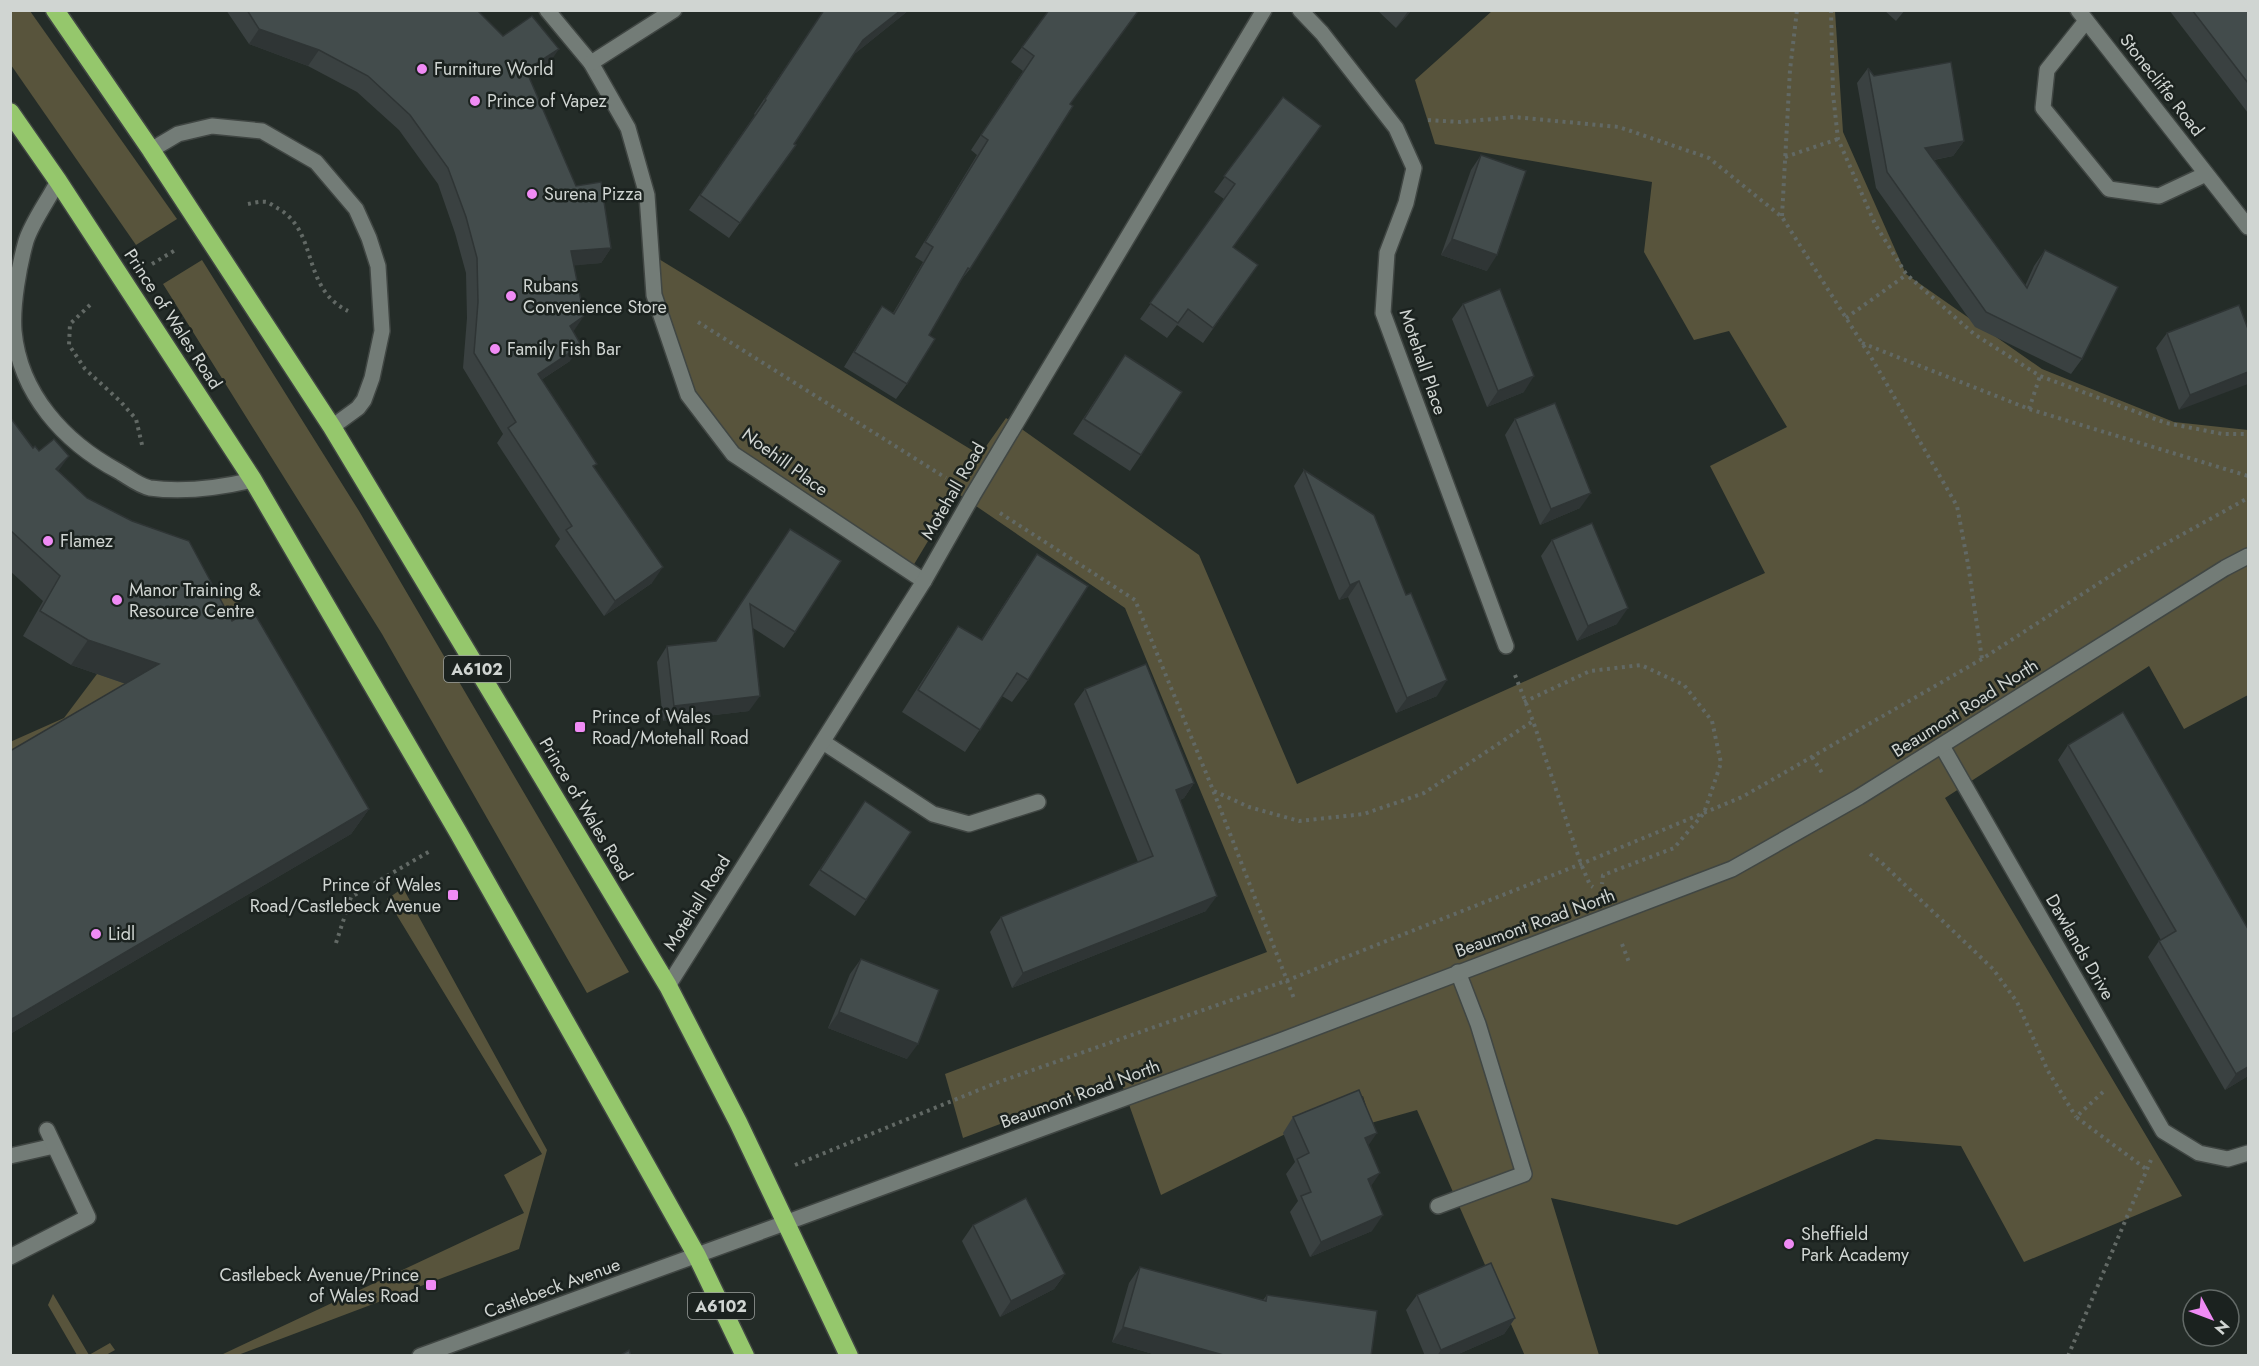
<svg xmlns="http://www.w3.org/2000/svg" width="2259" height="1366" font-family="Jost,sans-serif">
<rect width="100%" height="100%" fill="#242c28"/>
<g fill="#58543c">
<path d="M10 11H30L177 219 136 245 11 65Z"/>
<path d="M1492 11H1835L1843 132 1906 274 2042 369 2174 422 2248 430V695L2184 729 2149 666 1945 798 2182 1196 2024 1262 1961 1146 1876 1139 1677 1225 1551 1198 1599 1355 1525 1356 1417 1110 1371 1123 1363 1096 1161 1195 1120 1079 963 1138 945 1074 1267 952 1125 608 957 493 913 566 747 457 669 366 649 253 980 455 1006 418 1199 555 1297 784 1765 573 1710 466 1787 427 1729 331 1694 340 1644 252 1652 182 1435 144 1415 80Z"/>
<path d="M202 260 359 511 629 972 587 993 382 634 163 284Z"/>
<path d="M230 588 243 610 191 641 11 766 10 742 64 718 97 674Z"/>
<path d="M403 888 547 1150 519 1249 238 1355H221L524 1213 504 1175 542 1154 387 899Z"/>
<path d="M53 1294 89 1355 110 1343 115 1350 106 1355H77L48 1305Z"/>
</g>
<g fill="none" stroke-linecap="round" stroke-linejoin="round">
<g stroke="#404643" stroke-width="18">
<g id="lane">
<path d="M2086 21 2047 70 2043 108 2109 189 2159 196 2206 174"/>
<path d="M151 150 178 134 212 126 262 131 316 162 356 209 369 238 378 266 382 331 372 378 364 400 358 408 332 427"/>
<path d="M58 181C49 199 32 222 26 241 19 266 12 305 14 331 20 394 64 442 118 471 127 476 139 486 150 488 185 493 219 488 253 480"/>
<path d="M10 1156 54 1146"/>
<path d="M10 1257 88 1217 47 1130"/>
</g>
</g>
<g stroke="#404643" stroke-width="18">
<g id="street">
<path d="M547 10 591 63 628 128 647 195 654 295 688 395 733 454 924 581"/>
<path d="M1300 10 1322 33 1396 128 1414 168 1406 203 1387 253 1383 313 1506 646"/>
<path d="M2078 10 2248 227"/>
<path d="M591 63 674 10"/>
<path d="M823 742 933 814 969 824 1038 802"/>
<path d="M1942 746 2163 1131 2199 1153 2228 1159 2248 1153"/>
<path d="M668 986 924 581 973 495 1264 10"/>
<path d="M1438 1206 1524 1174 1478 1024 1458 972"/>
<path d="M785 1223 1280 1041 1732 869 1859 797 2225 568 2248 556"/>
</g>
</g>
<g stroke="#404643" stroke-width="18">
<path id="secondary" d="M420 1356 785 1223"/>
</g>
<g stroke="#404643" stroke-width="21">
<g id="highway">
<path d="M55 10 151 150 332 427 668 986 738 1122 849 1356"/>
<path d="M10 112 58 181 253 480 458 832 587 1060 697 1256 745 1356"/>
</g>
</g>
<g stroke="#626965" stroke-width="4" stroke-dasharray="3 4.5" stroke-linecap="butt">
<path d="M1831 10 1833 94 1838 139 1875 224 1906 274 1974 334 2040 376 2166 423 2223 434H2248"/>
<path d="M1428 120 1460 122 1514 117 1619 127 1709 158 1782 217 1874 362 1957 506 1968 564 1982 659"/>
<path d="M1785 157 1838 139"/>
<path d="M248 204C253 203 261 201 267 202 270 203 275 207 279 209 319 233 301 288 348 311"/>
<path d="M1782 216 1790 70 1797 10"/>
<path d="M152 264 177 249"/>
<path d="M90 305 70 324 69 345 85 369 120 401 136 419 143 449"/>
<path d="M1846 318 1906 275"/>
<path d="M698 322 946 478"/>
<path d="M1862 343 2029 409 2248 476"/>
<path d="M2029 409 2040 376"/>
<path d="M1000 513 1135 600 1213 790 1295 1001"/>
<path d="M1515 675 1533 721 1581 864 1590 885 1593 887"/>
<path d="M1524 702 1590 671 1641 665 1684 685 1712 721 1721 763 1704 813 1674 848 1603 875 1602 884"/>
<path d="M1812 757 1824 776"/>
<path d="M1214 791 1249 807 1299 821 1364 814 1424 793 1533 721"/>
<path d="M1870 854 1882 863 1993 969 2017 1002 2048 1071 2076 1117"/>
<path d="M336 943 351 897 430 851"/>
<path d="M1622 944 1630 965"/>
<path d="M2103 1092 2076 1117 2146 1169"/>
<path d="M795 1165 996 1083 1288 980 1581 864 1742 797 1982 659 2127 565 2248 498"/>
<path d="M2068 1356 2151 1160"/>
</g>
<use href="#lane" stroke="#737c77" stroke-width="15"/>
<use href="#street" stroke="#737c77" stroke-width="15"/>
<use href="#secondary" stroke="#737c77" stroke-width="15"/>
<use href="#highway" stroke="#95c76c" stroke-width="18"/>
</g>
<g fill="#3a4141">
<path d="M226 10H477L503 36 548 65 529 77 576 186 611 248 601 263 574 265 573 331 570 361 541 380 594 468 652 583 604 616 555 546 560 539 497 443 503 434 463 368 467 318 466 273 455 233 438 184 399 130 357 92 308 66 249 44Z"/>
<path d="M824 10H909L853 55 794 144 796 145 729 238 689 210 755 115 754 114Z"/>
<path d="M1049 10 1071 104 970 269 958 284 929 335 907 384 896 399 844 367 872 321 882 306 893 313 923 262 915 257 977 155 971 150 1023 71 1011 62Z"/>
<path d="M1377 10H1412L1396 28Z"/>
<path d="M1884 10H1905L1896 21Z"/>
<path d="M2169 10H2248V113Z"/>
<path d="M1868 68 1874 76 1964 141 1953 156 1934 160 2025 286 2034 266 2045 250 2082 359 2071 374 1975 327 1876 188 1857 83Z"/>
<path d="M1283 97 1233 247 1258 265 1203 343 1177 325 1167 338 1140 319 1224 199 1214 192Z"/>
<path d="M1481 155 1487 271 1441 255 1471 170Z"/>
<path d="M1463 304 1524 392 1487 407 1452 319Z"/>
<path d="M2248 329 2179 410 2156 348 2167 333Z"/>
<path d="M1125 355 1141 455 1130 471 1073 434Z"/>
<path d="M10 417 33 448 58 471 87 498 232 621 369 809 351 834 10 1034V751L126 684 71 665 23 636 43 601 10 571Z"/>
<path d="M1515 419 1580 508 1540 525 1505 435Z"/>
<path d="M1304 470 1437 696 1396 713 1348 597 1339 600 1294 486Z"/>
<path d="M790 529 795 632 784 648 753 628 749 711 663 721 657 662 667 646 716 641Z"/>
<path d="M1552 540 1617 624 1577 641 1541 556Z"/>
<path d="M1037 554 1028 680 1012 702 1002 696 965 752 902 712 943 648 958 626 981 640 1022 576Z"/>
<path d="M1085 689 1194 783 1184 798 1180 800 1206 911 1012 988 990 932 1001 917 1138 862 1074 704Z"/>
<path d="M2123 712 2248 1076 2225 1090 2148 957 2159 941 2161 940 2058 760 2068 745Z"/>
<path d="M865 801 866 900 855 916 809 885Z"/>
<path d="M861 959 907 1059 828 1028 850 974Z"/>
<path d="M1293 1117 1368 1145 1371 1186 1372 1231 1310 1257 1290 1212 1298 1201 1286 1174 1295 1162 1283 1133Z"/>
<path d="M973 1225 1065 1274 1054 1289 1000 1317 962 1241Z"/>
<path d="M1140 1267 1263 1300 1267 1295 1371 1356H1160L1112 1342 1129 1283Z"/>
<path d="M1417 1295 1515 1318 1504 1334 1454 1356H1425L1406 1310Z"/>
</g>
<g fill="#2f3535">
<path d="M901 10H909L852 56 863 40Z"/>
<path d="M1409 10H1412L1396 28Z"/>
<path d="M259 29 319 50 308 66 249 44Z"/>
<path d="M559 49 548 65 515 85 526 70Z"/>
<path d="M1964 141 1953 156 1915 163 1925 148Z"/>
<path d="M1452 239 1497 255 1487 271 1441 255Z"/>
<path d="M611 248 601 263 560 267 571 251Z"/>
<path d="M584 316 573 332 570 326Z"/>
<path d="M581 345 570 361 527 389 538 374Z"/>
<path d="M2248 372V384L2179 410 2190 395Z"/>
<path d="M1534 376 1524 392 1487 407 1498 391Z"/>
<path d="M69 456 52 480 56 469Z"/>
<path d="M1591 493 1580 508 1540 525 1551 509Z"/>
<path d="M663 567 652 583 604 616 615 601Z"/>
<path d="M1359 581 1348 597 1339 600 1350 585Z"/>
<path d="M1628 608 1617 624 1577 641 1588 626Z"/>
<path d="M88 640 159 664 141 689 71 665Z"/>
<path d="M1447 680 1437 696 1396 713 1407 698Z"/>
<path d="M760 696 749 711 663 721 674 706Z"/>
<path d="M1194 783 1184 798 1165 806 1176 790Z"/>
<path d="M369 809 351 834 10 1034V1020Z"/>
<path d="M1217 896 1206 911 1012 988 1023 973Z"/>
<path d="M839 1012 918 1044 907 1059 828 1028Z"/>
<path d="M2248 1067V1076L2225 1090 2236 1074Z"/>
<path d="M1377 1133 1366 1149 1365 1138Z"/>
<path d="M1380 1173 1369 1189 1368 1179Z"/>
<path d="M1383 1215 1372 1231 1310 1257 1321 1242Z"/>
<path d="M1065 1274 1054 1289 1000 1317 1011 1301Z"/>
<path d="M1515 1318 1504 1334 1454 1356H1437L1441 1350Z"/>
<path d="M1123 1327 1227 1356H1160L1112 1342Z"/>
</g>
<g fill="#434c4c" stroke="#2f3535" stroke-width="1.5">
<path d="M247 10H477L503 36 532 16 559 49 526 70 576 186 601 182 611 248 571 251 584 316 570 326 581 345 538 374 597 464 593 466 663 567 615 601 566 530 572 526 508 428 516 422 474 353 478 302 477 258 466 217 448 168 410 115 368 76 319 50 259 29Z"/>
<path d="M824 10H901L863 40 794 144 796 145 740 223 700 195 766 100 765 99Z"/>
<path d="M1049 10H1139L1070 104 1073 106 970 269 968 268 929 335 935 339 907 384 854 352 882 306 894 314 933 247 925 242 988 140 981 135 1034 56 1022 47Z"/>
<path d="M2192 10H2248V83Z"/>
<path d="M1951 62 1964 141 1925 148 2027 288 2045 250 2118 287 2082 359 1986 312 1887 172 1868 68 1874 76Z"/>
<path d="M1283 97 1321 126 1233 247 1258 265 1213 328 1188 309 1178 323 1150 303 1235 184 1224 176Z"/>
<path d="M1481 155 1526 171 1497 255 1452 239Z"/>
<path d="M1500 289 1534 376 1498 391 1463 304Z"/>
<path d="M2239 305 2248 329V372L2190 395 2167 333Z"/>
<path d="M1125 355 1182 392 1141 455 1084 419Z"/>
<path d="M1555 403 1591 493 1551 509 1515 419Z"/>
<path d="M10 417 33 448 35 446 39 451 54 439 69 456 56 469 87 498 132 521 189 541 232 621 252 609 369 809 10 1020V751L159 664 88 640 40 611 60 576 10 530Z"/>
<path d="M1304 470 1374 515 1406 595 1411 593 1447 680 1407 698 1359 581 1350 585Z"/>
<path d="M1592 523 1628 608 1588 626 1552 540Z"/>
<path d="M790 529 841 561 795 632 750 604 760 696 674 706 667 646 716 641Z"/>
<path d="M1037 554 1088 586 1028 680 1017 673 980 730 918 690 958 626 982 640Z"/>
<path d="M1146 664 1194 783 1176 790 1217 896 1023 973 1001 917 1153 856 1085 689Z"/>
<path d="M2123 712 2248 929V1067L2236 1074 2159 941 2176 931 2068 745Z"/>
<path d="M865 801 911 832 866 900 820 870Z"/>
<path d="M861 959 939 990 918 1044 839 1012Z"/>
<path d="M1359 1090 1377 1133 1365 1138 1380 1173 1368 1179 1383 1215 1321 1242 1301 1196 1311 1192 1297 1159 1309 1153 1293 1117Z"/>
<path d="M1026 1198 1065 1274 1011 1301 973 1225Z"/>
<path d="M1491 1263 1515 1318 1441 1350 1417 1295Z"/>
<path d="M1140 1267 1266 1301 1267 1295 1377 1311 1371 1356H1227L1123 1327Z"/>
<path d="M629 1350 631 1356H619Z"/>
</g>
<g fill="#f08bf5" stroke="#1b221f" stroke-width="2">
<circle cx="422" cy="69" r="6"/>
<circle cx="475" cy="101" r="6"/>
<circle cx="532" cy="194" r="6"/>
<circle cx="511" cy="296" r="6"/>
<circle cx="495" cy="349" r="6"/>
<circle cx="48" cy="541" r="6"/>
<circle cx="117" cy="600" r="6"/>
<rect x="574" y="721" width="12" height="12" rx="3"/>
<rect x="447" y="889" width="12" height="12" rx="3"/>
<circle cx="96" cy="934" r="6"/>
<circle cx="1789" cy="1244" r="6"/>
<rect x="425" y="1279" width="12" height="12" rx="3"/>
</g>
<g text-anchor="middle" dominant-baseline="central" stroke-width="5" stroke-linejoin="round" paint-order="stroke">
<g fill="#1b221f" stroke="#9a9f9c" stroke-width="1.5">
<rect x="444" y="656" width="66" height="26" rx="4.5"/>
<rect x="688" y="1293" width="66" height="26" rx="4.5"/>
</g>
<g font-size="16" font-weight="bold" fill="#d0d5d2">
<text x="477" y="669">A6102</text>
<text x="721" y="1306">A6102</text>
</g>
<g font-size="18" fill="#d0d5d2" stroke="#1b221f" text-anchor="start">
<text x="434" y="69">Furniture World</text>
<text x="487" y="101">Prince of Vapez</text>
<text x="544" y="194">Surena Pizza</text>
<text x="523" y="286">Rubans<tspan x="523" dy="21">Convenience Store</tspan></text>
<text x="507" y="349">Family Fish Bar</text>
<text x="60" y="541">Flamez</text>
<text x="129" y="590">Manor Training &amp;<tspan x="129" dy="21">Resource Centre</tspan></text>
<text x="592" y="717">Prince of Wales<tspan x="592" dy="21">Road/Motehall Road</tspan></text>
<text x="441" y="885" text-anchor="end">Prince of Wales<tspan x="441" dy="21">Road/Castlebeck Avenue</tspan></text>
<text x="108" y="934">Lidl</text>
<text x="1801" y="1234">Sheffield<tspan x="1801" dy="21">Park Academy</tspan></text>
<text x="419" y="1275" text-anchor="end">Castlebeck Avenue/Prince<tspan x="419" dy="21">of Wales Road</tspan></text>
</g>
<g font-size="18" fill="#d0d5d2" stroke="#1b221f">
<text transform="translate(2162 85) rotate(52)">Stonecliffe Road</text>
<text transform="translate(173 319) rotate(57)">Prince of Wales Road</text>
<text transform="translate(1423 362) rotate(71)">Motehall Place</text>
<text transform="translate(785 462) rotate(36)">Noehill Place</text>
<text transform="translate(953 491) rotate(-60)">Motehall Road</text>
<text transform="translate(1965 708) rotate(-32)">Beaumont Road North</text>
<text transform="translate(586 809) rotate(59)">Prince of Wales Road</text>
<text transform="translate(697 903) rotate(-58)">Motehall Road</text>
<text transform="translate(1535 923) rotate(-20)">Beaumont Road North</text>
<text transform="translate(2080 947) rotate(60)">Dawlands Drive</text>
<text transform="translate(1080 1094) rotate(-20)">Beaumont Road North</text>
<text transform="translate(552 1288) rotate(-20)">Castlebeck Avenue</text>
</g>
</g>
<rect width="2259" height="1366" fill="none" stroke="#d0d5d2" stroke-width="24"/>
<g transform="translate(2211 1318) rotate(131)"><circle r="28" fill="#1b221f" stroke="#636a67" stroke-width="1.5"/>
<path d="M0-4.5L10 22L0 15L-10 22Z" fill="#f08bf5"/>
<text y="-9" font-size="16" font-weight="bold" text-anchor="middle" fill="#d0d5d2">N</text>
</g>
</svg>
